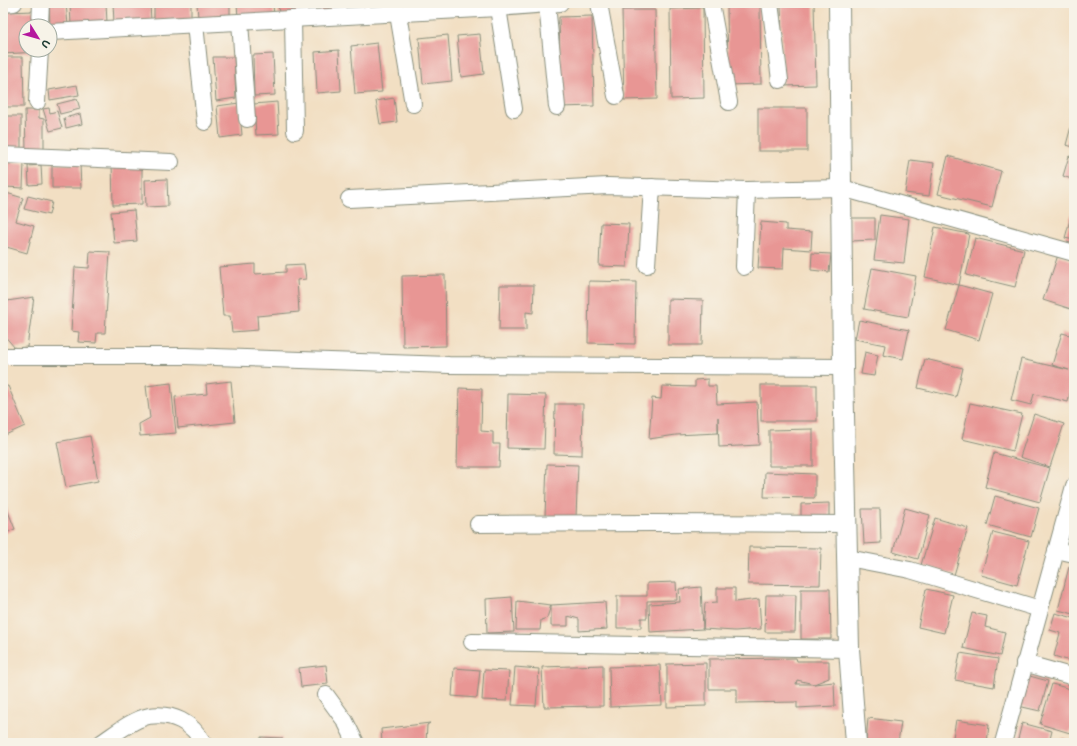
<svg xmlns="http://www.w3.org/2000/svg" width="1077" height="746" font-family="Itim,sans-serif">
<rect width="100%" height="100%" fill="#f7f3e8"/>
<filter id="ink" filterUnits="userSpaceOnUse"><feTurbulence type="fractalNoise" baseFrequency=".025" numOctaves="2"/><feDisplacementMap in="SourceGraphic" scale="8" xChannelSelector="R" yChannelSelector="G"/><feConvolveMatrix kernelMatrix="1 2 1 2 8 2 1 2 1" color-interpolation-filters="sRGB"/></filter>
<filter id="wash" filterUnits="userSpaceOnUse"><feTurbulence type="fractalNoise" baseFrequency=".012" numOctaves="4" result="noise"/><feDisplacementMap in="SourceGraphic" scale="16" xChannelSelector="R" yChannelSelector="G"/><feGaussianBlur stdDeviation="0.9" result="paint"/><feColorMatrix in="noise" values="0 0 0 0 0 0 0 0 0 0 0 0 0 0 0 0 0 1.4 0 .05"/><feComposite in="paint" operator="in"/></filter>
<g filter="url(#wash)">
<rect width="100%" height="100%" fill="#f2dfc3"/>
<g id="blocks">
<g fill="#e89694" fill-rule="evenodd">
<path d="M49 3H66L68 25 50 26Z"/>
<path d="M106 3 107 23 71 25 70 4Z"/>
<path d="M113 3H150L151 21 114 23Z"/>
<path d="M154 3H191V20L154 21Z"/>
<path d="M197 3H230V16L198 18Z"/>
<path d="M237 3H273L274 17 238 18Z"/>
<path d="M278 3H314V13L279 15Z"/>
<path d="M318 3H358L359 12 319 15Z"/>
<path d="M364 3H395V6L365 9Z"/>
<path d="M403 3H441V5L403 9Z"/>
<path d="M727 3H760L761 84 728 85Z"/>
<path d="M781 3H814L816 85 783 86Z"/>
<path d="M703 8 704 98 671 99 670 9Z"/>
<path d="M622 10H655L657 99 624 100Z"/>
<path d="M35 11 36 26H26V50H37V52L3 54 5 12Z"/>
<path d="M592 16 594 106 561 107 559 17Z"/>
<path d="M480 34 484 74 461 77 457 36Z"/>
<path d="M448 35 452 81 423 84 419 38Z"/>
<path d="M377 43 382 92 355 94 351 46Z"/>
<path d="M339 50 341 91 317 93 315 52Z"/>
<path d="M273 54 275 95 254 96 253 55Z"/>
<path d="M3 57H23L24 107H3Z"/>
<path d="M213 57H234L236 98 216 101Z"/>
<path d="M77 85 79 95 50 100 49 90Z"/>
<path d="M394 98 397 122 380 124 376 101Z"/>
<path d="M77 99 80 109 60 114 57 104Z"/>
<path d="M277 102 279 134 256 135 254 104Z"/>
<path d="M239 103 242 135 220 138 217 106Z"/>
<path d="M49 108 50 113 57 111 62 128 50 131 43 109Z"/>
<rect x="758" y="108" width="49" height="43"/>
<path d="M25 110H39V118L44 119V150H26Z"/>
<path d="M80 114 82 124 66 128 64 118Z"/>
<rect x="3" y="116" width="18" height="34"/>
<path d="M1072 123H1074V147L1066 145Z"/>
<path d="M948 156 1001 171 992 207 938 194Z"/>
<path d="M1069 156 1074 158V180L1063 176Z"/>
<path d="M910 160 934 163 929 196 905 193Z"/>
<path d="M6 162 24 163 23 188 5 187Z"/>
<path d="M112 163H142V204L113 205Z"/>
<path d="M52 164H80L81 188H52Z"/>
<path d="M41 165 42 184 29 185 28 166Z"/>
<path d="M167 179 168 206 146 207 145 180Z"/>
<path d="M3 192 23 198 16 221 34 226 27 253 3 246Z"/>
<path d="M28 196 52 202 49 215 24 209Z"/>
<path d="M1074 205V240L1065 238Z"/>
<path d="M134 210 137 241 114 243 111 212Z"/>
<path d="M880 215 909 219 904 263 874 260Z"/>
<path d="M851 218H875V240L851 241Z"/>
<path d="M761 222 786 224V230L812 232 811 250 784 248 783 269 758 268Z"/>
<path d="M601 223 629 224 627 267 599 266Z"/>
<path d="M935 227 969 234 959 285 925 277Z"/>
<path d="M975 238 1024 250 1015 287 966 275Z"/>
<path d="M90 251 110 252 105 333H97L96 343 78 342 79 332 71 331 75 267 89 268Z"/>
<path d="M812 253 831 254 829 272 811 270Z"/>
<path d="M1058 255 1074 261V310L1043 300Z"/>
<path d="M255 264V274L286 272V265L304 264 306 279 297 280 299 312 257 316 258 330 232 332 230 316H223L219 267Z"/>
<path d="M872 268 916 276 908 317 864 309Z"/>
<path d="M445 275 446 346 403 347 402 276Z"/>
<path d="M589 281 636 282 635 344 588 343Z"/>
<path d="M500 285H534L533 313 526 312V330H499Z"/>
<path d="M959 285 992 294 979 340 946 330Z"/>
<path d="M34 297 27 347 15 348 3 334 7 301Z"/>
<path d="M668 299 703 300 702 345H668Z"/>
<path d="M859 320 909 330 903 359 883 355 885 345 855 339Z"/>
<path d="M1062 333 1074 336V376L1068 402 1034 394 1031 405 1011 400 1021 359 1069 370 1052 365Z"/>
<path d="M865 352 878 355 874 376 861 374Z"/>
<path d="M925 359 963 368 956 397 918 388Z"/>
<path d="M708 379V386H716L717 404 757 402 759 445 719 447 718 417V433L676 435 649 439 652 398 661 399 662 386 695 387V380Z"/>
<path d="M231 381 235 422 178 428 175 397 207 394 206 384Z"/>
<path d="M171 383 176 433 140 436 139 424 150 418 146 386Z"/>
<rect x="761" y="385" width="56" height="36"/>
<path d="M8 386 25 426 3 436V387Z"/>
<path d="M459 388 482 389 481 431 493 432V444H500L499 467H457Z"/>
<path d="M508 394 546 395 544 449 507 448Z"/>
<path d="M970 403 1022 414 1013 451 962 439Z"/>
<path d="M555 404H583L582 455 554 454Z"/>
<path d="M1034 414 1064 424 1050 467 1020 457Z"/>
<path d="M813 429V466H769V430Z"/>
<path d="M90 436 98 481 66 487 57 442Z"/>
<path d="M994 453 1050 468 1040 502 985 487Z"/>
<path d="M547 464 578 465 576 517 545 516Z"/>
<path d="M765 472 815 474V498L764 497Z"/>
<path d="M995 496 1039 508 1031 537 987 525Z"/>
<path d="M3 499 15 529 3 534Z"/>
<path d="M829 503V519L801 520V504Z"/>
<path d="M905 508 930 515 918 559 893 552Z"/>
<path d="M862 509H880L881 543 864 544Z"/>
<path d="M935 518 968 528 954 575 921 565Z"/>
<path d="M993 532 1029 541 1017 585 981 575Z"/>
<path d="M749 547 821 548 820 585 748 584Z"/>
<path d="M1069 567 1074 569V614L1058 610Z"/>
<path d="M676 582 677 600 647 601V618H641V628H617V596H647V583Z"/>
<path d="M701 587 703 629 705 603 717 602V588H735V602L759 599 761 629 735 631 703 629 650 632 649 604 680 602 679 589Z"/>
<path d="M801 589H830L831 639H801Z"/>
<path d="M926 589 953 595 944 633 918 627Z"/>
<path d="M766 595H796L795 632H765Z"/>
<path d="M512 597 514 632 487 633 486 599Z"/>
<path d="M517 601 551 605 547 618 541 620 540 630H516Z"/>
<path d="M605 602 607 629 579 631V619L568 616V626H551V605Z"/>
<path d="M972 613 987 616 985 627 1005 632 1000 656 963 648Z"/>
<path d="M1055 613 1074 618 1073 662 1054 656 1060 633 1050 630Z"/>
<path d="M960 653 998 659 994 687 955 680Z"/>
<path d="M796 658 797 661H829V678L814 684 834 682 835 706 797 708V702L737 703V689H709V659ZM797 680 814 684H796Z"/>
<path d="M706 663V706L667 707V664Z"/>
<path d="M326 665 328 684 301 687 299 668Z"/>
<path d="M603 665V706L544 707 542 667Z"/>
<path d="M660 665 662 705 610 707 609 667Z"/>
<path d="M515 667 539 669 536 706 512 705Z"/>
<path d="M454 668 480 670 477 698 452 696Z"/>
<path d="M484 670 509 671 507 701 482 700Z"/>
<path d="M1026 675 1048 681 1040 711 1018 706Z"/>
<path d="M1052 684 1074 690V720L1070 733 1040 724Z"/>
<path d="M868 718 901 722 898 743H866Z"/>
<path d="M956 720 989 725 987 743H952Z"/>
<path d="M430 723 427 725 426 743H382L381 729Z"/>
<path d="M1022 723 1052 731 1049 743H1017Z"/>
<path d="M261 737 282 738V743H261Z"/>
<path d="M1062 738 1074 741V743H1061Z"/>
<path d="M211 740 231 742V743H211Z"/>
</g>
</g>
</g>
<g filter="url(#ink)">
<use href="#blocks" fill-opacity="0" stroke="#888e7c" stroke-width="1"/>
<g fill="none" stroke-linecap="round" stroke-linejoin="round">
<g stroke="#888e7c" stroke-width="18">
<g id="minor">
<path d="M599 3 616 96"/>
<path d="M711 3 729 102"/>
<path d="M770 3 780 80"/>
<path d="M3 4 14 3"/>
<path d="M547 4 557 107"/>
<path d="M498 8 514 109"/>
<path d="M398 14 413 104"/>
<path d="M293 19 295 131"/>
<path d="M240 22 247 119"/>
<path d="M195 24 205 122"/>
<path d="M40 26 41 3"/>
<path d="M50 32 498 8 560 3"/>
<path d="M37 102 40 50"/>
<path d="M3 155 171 162"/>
<path d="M349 199 608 186 747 190 842 188 1074 253"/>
<path d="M647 265 652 187"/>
<path d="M744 267 747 190"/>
<path d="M3 356H185L449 365 843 367"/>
<path d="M478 524 652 523 847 524"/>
<path d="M1056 550 1074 554"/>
<path d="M848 558 910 570 1040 609"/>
<path d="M472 642 849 649"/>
<path d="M1024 663 1074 677"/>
<path d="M326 695 345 721 356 743"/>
<path d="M101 743C115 734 133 719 149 716 172 712 193 723 203 743"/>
<path d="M1003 743 1074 486"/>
</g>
</g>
<g stroke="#888e7c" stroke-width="22">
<path id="tertiary" d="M839 3 843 367 849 649 856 743"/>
</g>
<use href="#minor" stroke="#fff" stroke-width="16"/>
<use href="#tertiary" stroke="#fff" stroke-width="20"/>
</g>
</g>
<rect width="1077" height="746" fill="none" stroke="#f7f3e8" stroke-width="16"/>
<g transform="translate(38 38) rotate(127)"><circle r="19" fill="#f7f3e8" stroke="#a1aaa0"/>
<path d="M0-3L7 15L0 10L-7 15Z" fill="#b5179e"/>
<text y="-6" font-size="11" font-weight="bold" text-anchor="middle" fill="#1f3d34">U</text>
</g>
</svg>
